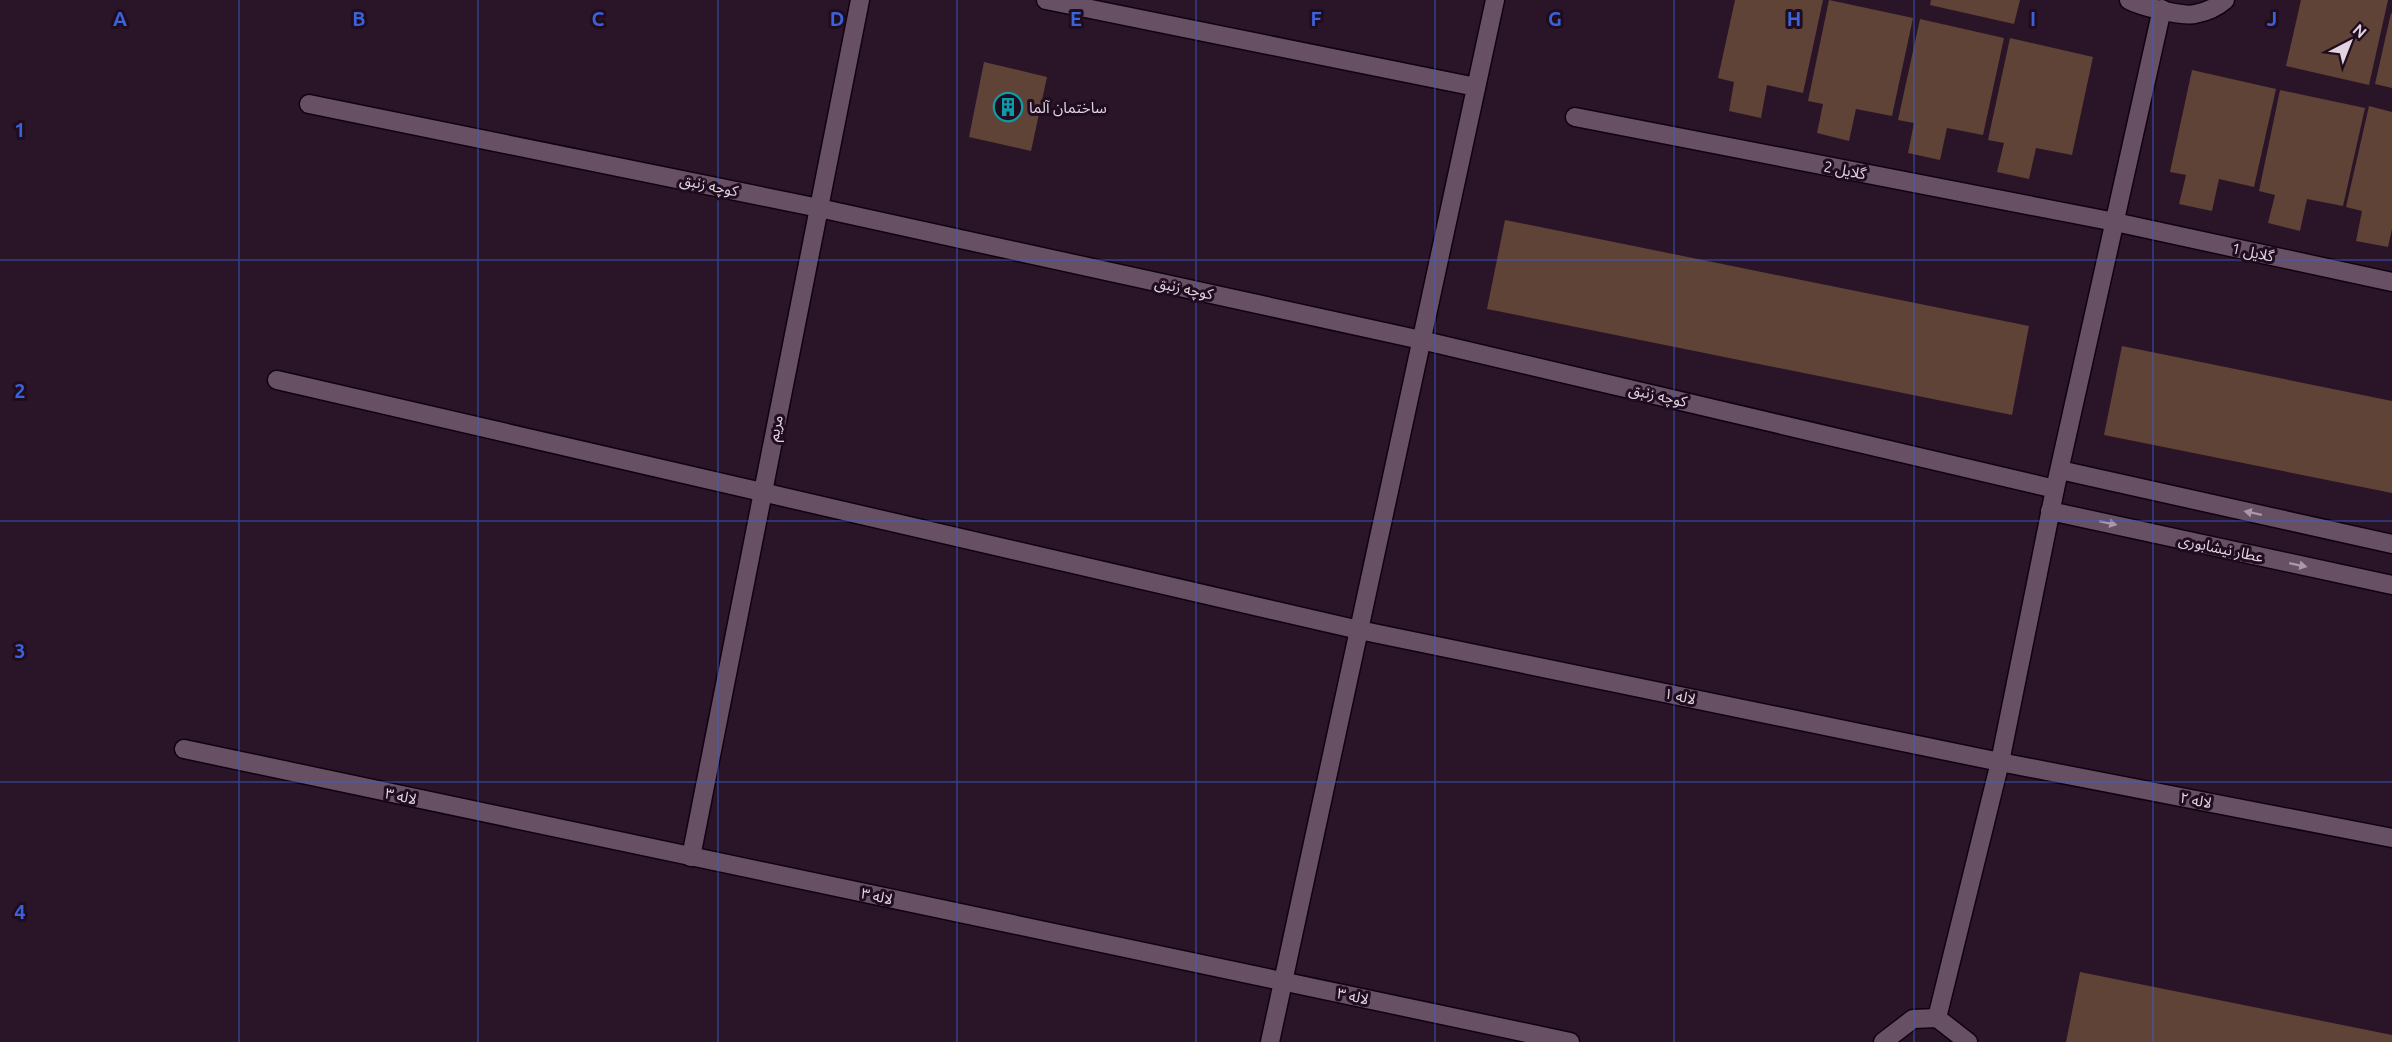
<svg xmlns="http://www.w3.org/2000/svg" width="2392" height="1042" font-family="Ubuntu,'Noto Sans Arabic',sans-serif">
<rect width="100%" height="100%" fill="#291527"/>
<g fill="#5f4336">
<path d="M1735 0H1823L1803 93 1767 85 1761 118 1729 111 1734 82 1718 78Z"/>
<path d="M1829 0 1913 18 1892 116 1856 109 1849 141 1817 133 1823 104 1808 101Z"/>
<path d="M1931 0H2020L2014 24 1930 5Z"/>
<path d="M2301 0H2388L2369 85 2286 66Z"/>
<path d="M2391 13 2392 14V88L2375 84Z"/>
<path d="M1920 19 2004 38 1983 135 1947 128 1940 160 1908 153 1914 123 1898 120Z"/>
<path d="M2010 38 2093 57 2072 155 2036 148 2029 179 1997 172 2004 143 1988 140Z"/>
<path d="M984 62 1047 77 1031 151 969 137Z"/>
<path d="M2192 70 2276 89 2254 187 2219 179 2212 211 2179 204 2186 175 2170 172Z"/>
<path d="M2280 90 2365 108 2343 206 2307 199 2300 231 2268 223 2275 195 2259 191Z"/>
<path d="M2369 106 2392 112V229L2388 247 2356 241 2362 211 2346 207Z"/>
<path d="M1505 220 2029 326 2012 415 1487 309Z"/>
<path d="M2122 346 2392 401V493L2104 435Z"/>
<path d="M2080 972 2392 1035V1042H2066Z"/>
</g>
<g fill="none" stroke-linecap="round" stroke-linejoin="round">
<g stroke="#100210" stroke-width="21">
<g id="street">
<path d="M1046 0 1476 87"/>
<path d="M2129 0C2140 6 2183 17 2195 14 2206 12 2217 7 2225 0"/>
<path d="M309 104 819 208 1421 340 2055 489"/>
<path d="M1575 117 2115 222 2392 282"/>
<path d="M277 380 1359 630 2000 762 2392 838"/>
<path d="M2060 470 2392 544"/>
<path d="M2050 511 2392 585"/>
<path d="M184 749 1570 1042"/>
<path d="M691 857 860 0"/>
<path d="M1937 1018 2000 762 2055 489 2162 9"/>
<path d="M1270 1042 1495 0"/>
<path d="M1883 1042 1913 1019 1937 1018 1968 1042"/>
</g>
</g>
<use href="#street" stroke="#674f64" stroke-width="18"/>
</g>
<defs><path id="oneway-solid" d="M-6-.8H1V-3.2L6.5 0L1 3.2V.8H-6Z" transform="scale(1.5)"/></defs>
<g fill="#aa98a8">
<use href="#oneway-solid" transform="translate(2253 513) rotate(-168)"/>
<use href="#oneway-solid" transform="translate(2108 523) rotate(12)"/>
<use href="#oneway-solid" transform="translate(2298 565) rotate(12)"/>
</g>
<path fill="none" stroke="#3a62d9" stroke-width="1.5" stroke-opacity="0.55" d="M239 0V1042M478 0V1042M718 0V1042M957 0V1042M1196 0V1042M1435 0V1042M1674 0V1042M1914 0V1042M2153 0V1042M0 260H2392M0 521H2392M0 782H2392"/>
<defs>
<g id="building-ring" transform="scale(1.5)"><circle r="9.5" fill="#1f0c1e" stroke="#0f9aa8" stroke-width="1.5"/><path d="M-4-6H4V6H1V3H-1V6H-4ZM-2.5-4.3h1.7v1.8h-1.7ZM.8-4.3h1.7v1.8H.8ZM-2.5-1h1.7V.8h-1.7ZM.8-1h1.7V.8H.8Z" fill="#0f9aa8"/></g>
</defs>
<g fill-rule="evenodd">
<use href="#building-ring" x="1008" y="107"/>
</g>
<g text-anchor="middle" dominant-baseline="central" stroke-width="6" stroke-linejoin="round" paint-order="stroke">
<g font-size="15" fill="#e1d3df" stroke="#1f0c1e" text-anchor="start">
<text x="1029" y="107">ساختمان آلما</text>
</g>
<g font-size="15" fill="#e1d3df" stroke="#1f0c1e">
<text transform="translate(1845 170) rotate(11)">گلایل 2</text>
<text transform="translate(709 185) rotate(12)">کوچه زنبق</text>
<text transform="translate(2253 252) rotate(12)">گلایل 1</text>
<text transform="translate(1184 288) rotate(12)">کوچه زنبق</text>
<text transform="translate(1658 395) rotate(13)">کوچه زنبق</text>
<text transform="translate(775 428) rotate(-79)">مریم</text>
<text transform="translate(2221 548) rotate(12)">عطار نیشابوری</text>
<text transform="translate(1680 696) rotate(12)">لاله ۱</text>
<text transform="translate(401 796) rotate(12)">لاله ۳</text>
<text transform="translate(2196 800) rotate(11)">لاله ۲</text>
<text transform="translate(877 896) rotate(12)">لاله ۳</text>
<text transform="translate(1353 996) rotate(12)">لاله ۳</text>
</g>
</g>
<g font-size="20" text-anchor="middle" font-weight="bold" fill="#3a62d9" stroke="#1f0c1e" stroke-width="6" stroke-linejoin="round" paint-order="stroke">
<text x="120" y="26">A</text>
<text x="359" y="26">B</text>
<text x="598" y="26">C</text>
<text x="837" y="26">D</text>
<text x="1076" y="26">E</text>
<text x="1316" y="26">F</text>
<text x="1555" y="26">G</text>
<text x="1794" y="26">H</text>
<text x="2033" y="26">I</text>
<text x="2272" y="26">J</text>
<text x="20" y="137">1</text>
<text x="20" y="398">2</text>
<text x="20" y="658">3</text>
<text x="20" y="919">4</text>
</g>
<g transform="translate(2350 42) rotate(42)" stroke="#1f0c1e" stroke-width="4.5" paint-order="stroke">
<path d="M0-4.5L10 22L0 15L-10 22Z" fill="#e1d3df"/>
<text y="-9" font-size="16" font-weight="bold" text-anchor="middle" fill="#e1d3df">N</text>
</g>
</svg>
